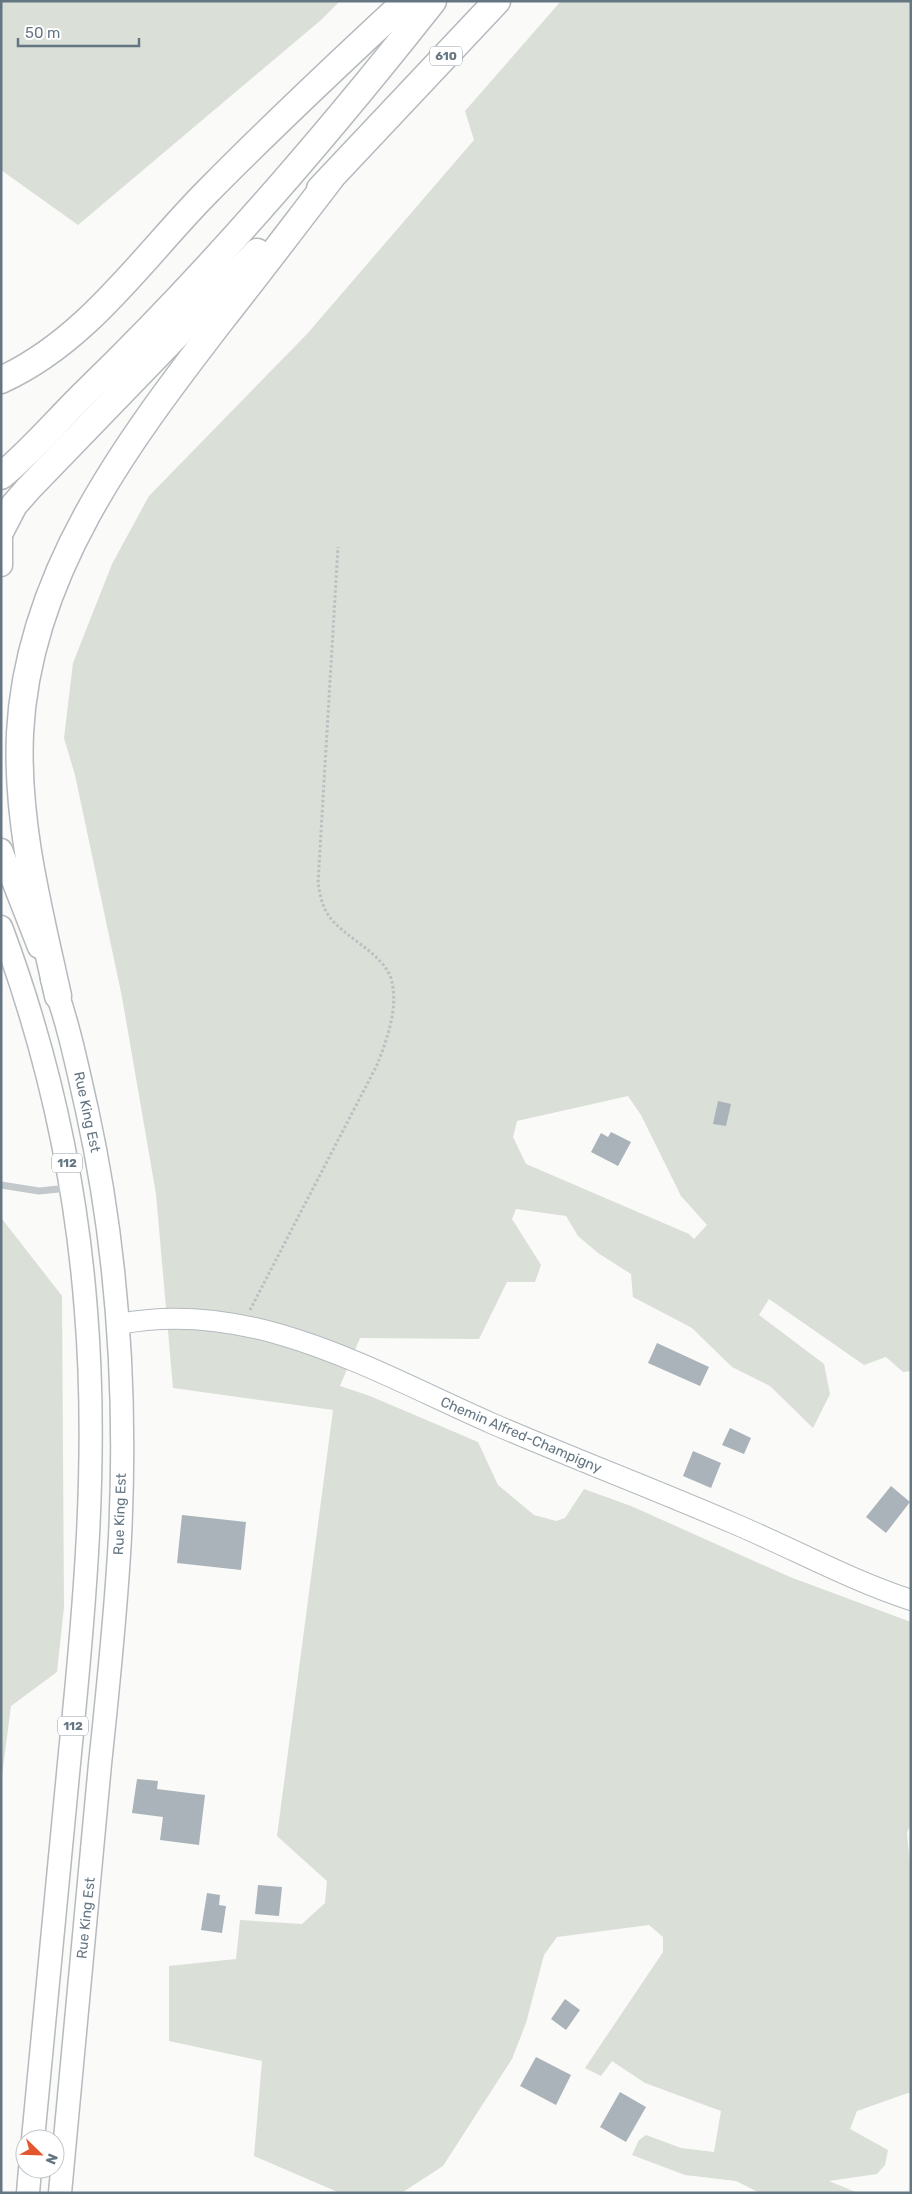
<svg xmlns="http://www.w3.org/2000/svg" width="912" height="2194" font-family="Rubik,sans-serif">
<rect width="100%" height="100%" fill="#fafaf8"/>
<g fill="#dadfd7" fill-rule="evenodd">
<path d="M1 1H340L321 20 78 225 1 170Z"/>
<path d="M561 1H911V1371L903 1372 886 1357 864 1365 769 1299 759 1315 824 1364 830 1394 813 1428 770 1386 732 1367 692 1328 633 1297 631 1274 598 1253 578 1236 566 1216 516 1209 512 1219 541 1265 535 1282H507L479 1339 360 1338 340 1386 370 1396 478 1442 498 1485 534 1515 556 1521 565 1518 584 1489 631 1506 790 1577 911 1622V1823L907 1833 911 1876V2092L857 2111 850 2129 888 2150 885 2165 877 2174 829 2181 858 2193H760L736 2181 685 2175 632 2155 639 2140 646 2135 681 2148 714 2152 721 2111 645 2083 612 2061 601 2076 585 2068 663 1952V1937L649 1925 557 1937 544 1955 526 2023 512 2059 443 2166 403 2192 340 2193 254 2156 262 2061 169 2041V1966L236 1959 240 1920 302 1924 325 1903 327 1881 277 1836 333 1410 173 1388 156 1194 122 997 75 775 64 738 73 663 112 564 149 496 307 334 474 140 465 111ZM628 1096 641 1115 681 1196 707 1225 694 1239 689 1234 526 1164 513 1137 517 1121Z"/>
<path d="M2 1219 62 1296 64 1607 57 1672 11 1706 1 1783Z"/>
</g>
<g fill="#aab3b9">
<path d="M718 1101 731 1104 726 1126 713 1124Z"/>
<path d="M611 1132 631 1142 618 1166 591 1152 601 1133 608 1137Z"/>
<path d="M657 1343 709 1367 700 1386 648 1363Z"/>
<path d="M730 1428 751 1438 744 1454 722 1445Z"/>
<path d="M693 1451 721 1463 711 1488 683 1476Z"/>
<path d="M891 1486 910 1502 886 1533 866 1517Z"/>
<path d="M182 1515 246 1522 241 1570 177 1563Z"/>
<path d="M137 1779 158 1781 157 1789 205 1795 199 1845 160 1840 163 1817 132 1813Z"/>
<path d="M258 1885 282 1887 279 1916 255 1914Z"/>
<path d="M207 1893 220 1895 219 1905 226 1906 222 1933 201 1930Z"/>
<path d="M565 1999 580 2010 566 2030 551 2019Z"/>
<path d="M536 2057 571 2075 556 2105 520 2086Z"/>
<path d="M620 2092 646 2107 626 2142 600 2127Z"/>
</g>
<g fill="none" stroke-linecap="round" stroke-linejoin="round">
<g stroke="#b3babf" stroke-width="22">
<path id="secondary" d="M119 1324C252 1298 373 1371 491 1423 572 1458 654 1489 735 1524 794 1549 850 1580 911 1600"/>
</g>
<g stroke="#b5babe" stroke-width="25">
<g id="primary">
<path d="M1 539V565"/>
<path d="M1 850 39 947"/>
<path d="M1 927C47 1050 76 1180 86 1311 98 1458 85 1606 70 1753 58 1882 45 2010 33 2139"/>
<path d="M52 979C68 1021 77 1066 87 1110 118 1251 127 1393 120 1537 116 1613 108 1689 100 1764 86 1907 72 2050 60 2193"/>
<path d="M28 2193 30 2169"/>
</g>
</g>
<g stroke="#b4b9bd" stroke-width="29">
<g id="highway">
<path d="M320 189 497 1"/>
<path d="M1 380C87 341 142 258 206 193 271 127 338 64 406 1"/>
<path d="M1 476C32 451 58 419 87 391 212 270 325 138 433 1"/>
<path d="M1 530 14 505 28 489 257 252"/>
<path d="M58 996C39 909 16 823 20 733 28 574 126 444 219 323 257 275 294 226 331 178"/>
</g>
</g>
<path stroke="#bbbfc2" stroke-width="3" stroke-dasharray="2.5 2.5" stroke-linecap="butt" d="M250 1310 377 1065C387 1039 398 1010 392 982 386 954 344 938 329 916 322 907 320 894 318 883L338 547"/>
<path stroke="#c3c8cc" stroke-width="7" d="M1 1185 39 1191 68 1188"/>
<use href="#secondary" stroke="#fff" stroke-width="20"/>
<use href="#primary" stroke="#fff" stroke-width="22"/>
<use href="#highway" stroke="#fff" stroke-width="26"/>
</g>
<g text-anchor="middle" dominant-baseline="central" stroke-width="5" stroke-linejoin="round" paint-order="stroke">
<g fill="#fff" stroke="#939fa8" stroke-width="1">
<rect x="430" y="46.5" width="32" height="19" rx="4"/>
<rect x="52" y="1153.5" width="30" height="19" rx="4"/>
<rect x="58" y="1716.5" width="30" height="19" rx="4"/>
</g>
<g font-size="12" font-weight="bold" fill="#657683">
<text x="446" y="56">610</text>
<text x="67" y="1163">112</text>
<text x="73" y="1726">112</text>
</g>
<g font-size="14" fill="#657683" stroke="#fff">
<text transform="translate(87 1112) rotate(78)">Rue King Est</text>
<text transform="translate(521 1435) rotate(23)">Chemin Alfred-Champigny</text>
<text transform="translate(120 1514) rotate(-88)">Rue King Est</text>
<text transform="translate(86 1918) rotate(-84)">Rue King Est</text>
</g>
</g>
<rect width="912" height="2194" fill="none" stroke="#657683" stroke-width="5"/>
<g transform="translate(40 2154) rotate(113)"><circle r="24" fill="#ffffff" stroke="#c1c8cd"/>
<path d="M0-4L9 19L0 12L-9 19Z" fill="#e4572e"/>
<text y="-8" font-size="14" font-weight="bold" text-anchor="middle" fill="#657683">N</text>
</g>
<path d="M18 38v8h121v-8" fill="none" stroke="#657683" stroke-width="2.5"/>
<text x="25" y="38" font-size="15" fill="#657683" stroke="#ffffff" stroke-width="4" paint-order="stroke">50 m</text>
</svg>
